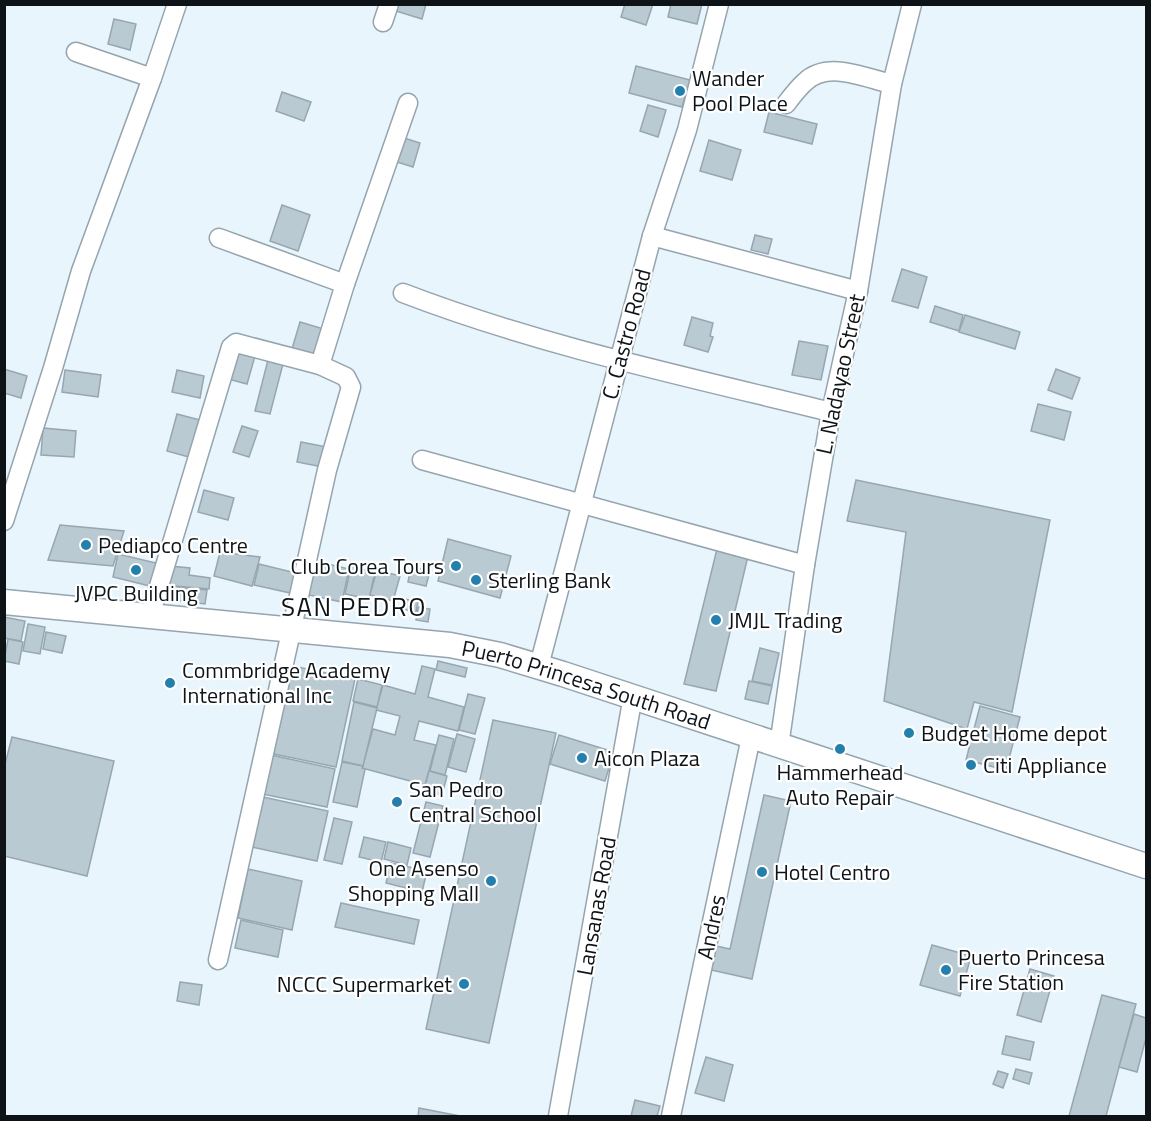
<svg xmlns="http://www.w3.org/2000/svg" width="1151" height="1121" font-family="'Titillium Web',sans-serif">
<rect width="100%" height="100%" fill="#e8f5fd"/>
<g fill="#bacad3" stroke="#97a6b0" stroke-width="1.5">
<path d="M398 4H426L422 19 396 11Z"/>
<path d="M625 4H653L646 25 621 17Z"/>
<path d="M671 4H702L697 24 668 17Z"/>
<path d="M114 19 136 24 130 50 108 44Z"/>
<path d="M636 66 690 80 682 107 629 93Z"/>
<path d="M282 92 311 102 304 121 276 111Z"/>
<path d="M648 105 666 110 658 137 640 131Z"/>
<path d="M769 112 817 124 812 144 764 132Z"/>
<path d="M401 137 420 143 413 167 394 161Z"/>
<path d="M709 140 741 150 732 180 700 171Z"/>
<path d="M282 205 310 215 298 251 270 241Z"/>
<path d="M755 235 772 239 768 254 751 250Z"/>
<path d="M902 269 927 277 918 308 892 301Z"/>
<path d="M935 306 963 315 959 331 930 322Z"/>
<path d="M965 315 1020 332 1015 349 959 332Z"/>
<path d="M692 317 713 323 710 336 713 337 708 352 684 345Z"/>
<path d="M300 322 327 330 318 357 292 349Z"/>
<path d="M799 341 828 346 821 380 792 375Z"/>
<path d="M237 350 255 356 247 384 228 379Z"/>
<path d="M269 356 284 360 270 414 255 411Z"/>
<path d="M4 369 27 376 21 398 4 393Z"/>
<path d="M1056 369 1080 378 1072 399 1048 390Z"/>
<path d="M65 370 101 375 98 397 62 392Z"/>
<path d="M177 370 204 376 200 398 172 392Z"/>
<path d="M1038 404 1071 412 1064 440 1031 431Z"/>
<path d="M177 414 200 420 189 457 167 451Z"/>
<path d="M242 426 258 431 249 457 233 452Z"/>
<path d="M43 428 76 431 74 457 41 455Z"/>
<path d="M301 442 327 447 323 467 297 462Z"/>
<path d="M856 480 1050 520 1012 712 974 702 967 729 884 701 906 532 847 521Z"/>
<path d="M204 490 234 498 228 520 198 512Z"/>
<path d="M60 525 124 531 113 566 48 560Z"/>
<path d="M448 539 511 556 500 598 438 581Z"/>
<path d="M717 549 748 556 716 691 684 684Z"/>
<path d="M220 552 260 557 252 586 214 576Z"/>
<path d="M118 554 160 564 154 587 113 577Z"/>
<path d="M311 560 349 569 342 602 304 594Z"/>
<path d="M259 564 300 574 295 594 254 585Z"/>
<path d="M170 566 190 568 189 575 210 578 209 589 164 585Z"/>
<path d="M351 566 375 572 369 599 345 594Z"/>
<path d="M411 566 430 571 426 586 408 582Z"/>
<path d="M377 570 400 576 393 601 370 595Z"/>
<path d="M167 586 207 590 205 604 165 599Z"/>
<path d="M405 599 418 602 416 612 403 609Z"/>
<path d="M418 607 430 609 428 622 416 620Z"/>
<path d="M4 617 25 621 21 641 4 638Z"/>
<path d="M28 624 45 627 40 654 23 651Z"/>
<path d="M46 632 66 636 62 653 43 649Z"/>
<path d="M8 639 23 642 19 664 4 661Z"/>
<path d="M760 648 779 653 772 685 752 681Z"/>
<path d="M438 661 467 668 465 677 436 670Z"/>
<path d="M288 665 355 679 336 767 269 753Z"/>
<path d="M422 666 435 669 428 697 464 707 458 731 419 721 414 740 436 745 425 785 362 768 373 729 395 735 400 716 376 710 383 685 415 694Z"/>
<path d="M358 679 382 685 377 707 353 701Z"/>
<path d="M749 681 772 686 768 704 745 699Z"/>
<path d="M468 694 485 698 475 734 459 730Z"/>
<path d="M354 702 377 708 363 766 342 761Z"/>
<path d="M980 706 1020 717 1006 770 966 760Z"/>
<path d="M493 720 556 733 489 1043 426 1029Z"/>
<path d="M457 734 475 739 466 772 448 767Z"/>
<path d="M439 735 454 739 445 775 430 771Z"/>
<path d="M559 735 614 752 605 781 550 764Z"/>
<path d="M12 737 114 761 87 876 4 856V768Z"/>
<path d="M271 755 335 769 327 807 262 794Z"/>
<path d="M342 762 363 766 362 768 365 769 357 807 333 802Z"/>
<path d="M429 771 447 776 442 795 424 790Z"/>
<path d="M764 795 791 801 752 979 711 970 716 946 730 949Z"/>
<path d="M263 797 328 811 317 861 252 847Z"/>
<path d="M426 802 443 806 430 857 413 853Z"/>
<path d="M334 818 352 822 342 864 324 860Z"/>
<path d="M364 837 386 842 381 862 359 857Z"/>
<path d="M388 842 411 848 407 865 384 859Z"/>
<path d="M391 863 427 871 422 892 386 883Z"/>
<path d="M248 869 302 881 292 930 238 918Z"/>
<path d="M341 903 419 920 414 944 335 927Z"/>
<path d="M241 920 283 930 278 957 235 948Z"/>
<path d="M932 945 971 956 960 996 920 985Z"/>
<path d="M1030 969 1054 976 1041 1022 1017 1015Z"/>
<path d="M180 982 202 985 199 1005 177 1001Z"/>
<path d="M1102 995 1136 1004 1106 1116H1069Z"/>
<path d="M1134 1014 1146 1018V1038L1137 1072 1119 1067Z"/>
<path d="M1006 1036 1034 1042 1030 1060 1002 1054Z"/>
<path d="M706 1057 733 1065 724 1101 695 1093Z"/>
<path d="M1016 1069 1032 1073 1029 1084 1013 1079Z"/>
<path d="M998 1071 1008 1074 1003 1088 993 1084Z"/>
<path d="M635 1100 660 1106 657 1116H631Z"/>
<path d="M419 1108 460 1116H418Z"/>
</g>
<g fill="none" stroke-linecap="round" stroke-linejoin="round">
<g stroke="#95a4ad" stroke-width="21">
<g id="minor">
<path d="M383 22 389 4"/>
<path d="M76 52 152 78"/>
<path d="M786 104C792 96 798 88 805 82 828 60 865 78 892 84"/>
<path d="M652 236 858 291"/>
<path d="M219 238 345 284"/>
<path d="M403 293C541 346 688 377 831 412"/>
<path d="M320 365 345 284 408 103"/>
<path d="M422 460 805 565"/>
<path d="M4 521 53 368 81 271 152 78 177 4"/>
<path d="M150 616 231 347 236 343 320 365 346 377 351 387 327 470 218 960"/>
<path d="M539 666 652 236 687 130 719 4"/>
<path d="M779 746 805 565 831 412 858 291 892 84 912 4"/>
<path d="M558 1116 633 696"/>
<path d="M671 1116 751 737"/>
</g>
</g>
<g stroke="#95a4ad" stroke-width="27">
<g id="major">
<path id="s1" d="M4 602 450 645 500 655 563 674 1146 866"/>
</g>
</g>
<use href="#minor" stroke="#fff" stroke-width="18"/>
<use href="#major" stroke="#fff" stroke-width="24"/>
</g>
<g fill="#2380ad" stroke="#fff" stroke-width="2">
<circle cx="680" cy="91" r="6"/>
<circle cx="86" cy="545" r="6"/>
<circle cx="456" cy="566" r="6"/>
<circle cx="136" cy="570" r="6"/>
<circle cx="476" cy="580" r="6"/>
<circle cx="716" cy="620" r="6"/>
<circle cx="170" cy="683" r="6"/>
<circle cx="909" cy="733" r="6"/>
<circle cx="840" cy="749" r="6"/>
<circle cx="582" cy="758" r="6"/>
<circle cx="971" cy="765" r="6"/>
<circle cx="397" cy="802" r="6"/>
<circle cx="762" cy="872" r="6"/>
<circle cx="491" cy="881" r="6"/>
<circle cx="946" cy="970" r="6"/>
<circle cx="464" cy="984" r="6"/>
</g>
<g text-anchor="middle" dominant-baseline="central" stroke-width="4.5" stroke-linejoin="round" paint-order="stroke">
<g font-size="22" fill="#0d1316" stroke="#fff" text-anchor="start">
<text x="692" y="78">Wander<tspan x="692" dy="25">Pool Place</tspan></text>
<text x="98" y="545">Pediapco Centre</text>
<text x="444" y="566" text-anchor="end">Club Corea Tours</text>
<text x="488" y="580">Sterling Bank</text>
<text x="136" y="593" text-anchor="middle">JVPC Building</text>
<text x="728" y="620">JMJL Trading</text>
<text x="182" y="670">Commbridge Academy<tspan x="182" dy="25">International Inc</tspan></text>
<text x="921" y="733">Budget Home depot</text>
<text x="594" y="758">Aicon Plaza</text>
<text x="983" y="765">Citi Appliance</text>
<text x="840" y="772" text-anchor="middle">Hammerhead<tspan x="840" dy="25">Auto Repair</tspan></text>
<text x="409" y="789">San Pedro<tspan x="409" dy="25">Central School</tspan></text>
<text x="479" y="868" text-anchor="end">One Asenso<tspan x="479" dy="25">Shopping Mall</tspan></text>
<text x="774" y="872">Hotel Centro</text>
<text x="958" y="957">Puerto Princesa<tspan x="958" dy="25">Fire Station</tspan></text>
<text x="452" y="984" text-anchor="end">NCCC Supermarket</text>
</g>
<g font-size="22" fill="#0d1316" stroke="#fff">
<text transform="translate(626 334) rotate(-75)">C. Castro Road</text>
<text transform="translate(840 374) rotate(-78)">L. Nadayao Street</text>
<text stroke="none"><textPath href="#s1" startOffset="590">Puerto Princesa South Road</textPath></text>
<text transform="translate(596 906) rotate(-80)">Lansanas Road</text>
<text transform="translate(711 927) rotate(-78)">Andres</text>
</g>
<g font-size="26" letter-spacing="1.5" fill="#0d1316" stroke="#fff">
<text x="354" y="606">SAN PEDRO</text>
</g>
</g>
<rect width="1151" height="1121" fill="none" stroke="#0d1316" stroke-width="12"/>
</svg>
